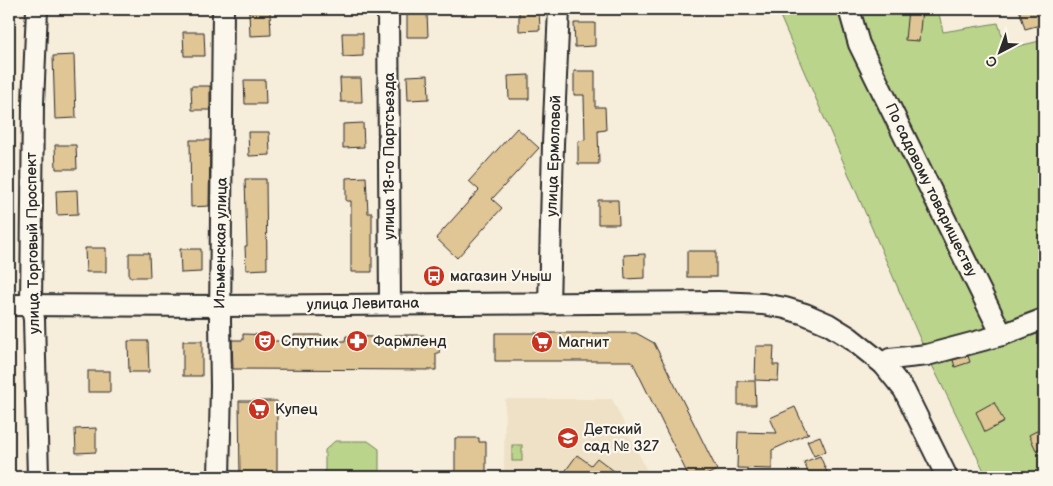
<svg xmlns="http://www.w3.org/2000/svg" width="1053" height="486" font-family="'Balsamiq Sans',sans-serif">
<rect width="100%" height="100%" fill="#f6eddb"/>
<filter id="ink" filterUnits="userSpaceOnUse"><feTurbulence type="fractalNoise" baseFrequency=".02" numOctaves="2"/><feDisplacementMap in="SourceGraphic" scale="10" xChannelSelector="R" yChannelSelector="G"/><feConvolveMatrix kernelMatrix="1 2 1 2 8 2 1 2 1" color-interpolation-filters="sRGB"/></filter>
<g filter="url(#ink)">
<path fill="#efe1c6" d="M505 399H612L650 477H504Z"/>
<g fill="#bbd48b" stroke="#73805b">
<path d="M777 9H938L943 32 998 23 1006 49 1044 40V477H987L927 355Z"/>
<path d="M335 441H368L379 449V477H325V450Z"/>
<rect x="512" y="445" width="10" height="16"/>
</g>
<g fill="#e0c595" stroke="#2b2b2b">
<path d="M519 9H539L540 30 519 31Z"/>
<path d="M908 9H922L919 41 905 40Z"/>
<path d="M1019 9H1044V24L1025 29Z"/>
<path d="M270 11 271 35 250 36 249 12Z"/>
<path d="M407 13H427L428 37H407Z"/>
<path d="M574 23H595V46L575 47Z"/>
<path d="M183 32H204L205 56H184Z"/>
<path d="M342 33H363V56L343 57Z"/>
<path d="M74 55 76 118 55 119 53 56Z"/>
<path d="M574 71H595V107H605L606 130 598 131 599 164H578V141L585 140 584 95H574Z"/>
<path d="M428 75 429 99 408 100 407 76Z"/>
<path d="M529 75V99H509L508 76Z"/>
<path d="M340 78H361L362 102H341Z"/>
<path d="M244 80H265L266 104H245Z"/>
<path d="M191 86H210V110H192Z"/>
<path d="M363 123 364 147 343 148V124Z"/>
<path d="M517 128 539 148 492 199 502 208 457 258 436 238 479 190 469 181Z"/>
<path d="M248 132H269L270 155 249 156Z"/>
<path d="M190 140H210L209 206 191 207Z"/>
<path d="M55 145H76L77 169H56Z"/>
<path d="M366 177 368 213H372V272H351V201H346V178Z"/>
<path d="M245 179H266L267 269 246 270 245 246H247Z"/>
<path d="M77 190 78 214 57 215 56 191Z"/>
<path d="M598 200H618L619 224H598Z"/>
<path d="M85 248H106V272H86Z"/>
<path d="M180 249H201V272L181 273Z"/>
<rect x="687" y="251" width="29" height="26"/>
<path d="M129 253H149L150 277H129Z"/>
<path d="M645 254V278L625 279 624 255Z"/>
<path d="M495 333H636L654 343 717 470 702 477H689L632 361H495Z"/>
<path d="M243 334 270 335V341H294V335H322V341H345L346 336 372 337V341H395V335H424V341H440L439 353H436V370L233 369 232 340H243Z"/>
<path d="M128 341H148L149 372H129Z"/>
<rect x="183" y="341" width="19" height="35"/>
<path d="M756 346H774L773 365H779L778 381 755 380Z"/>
<path d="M968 356 970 362 955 367 953 360Z"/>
<rect x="88" y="371" width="22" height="21"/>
<path d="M738 381H755L756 405H738Z"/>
<path d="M239 401H277V477H240Z"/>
<path d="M994 402 1004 422 985 432 976 412Z"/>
<path d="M795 407 807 433H809L772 450V469L737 468 738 432 777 433 770 418Z"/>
<path d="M1044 427V446L1036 450 1029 435Z"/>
<path d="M96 428V452L76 453 75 429Z"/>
<path d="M820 436 826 451 814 456 807 441Z"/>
<path d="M455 438H479V442H486V477H455Z"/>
<path d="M577 455 591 465 597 458 622 477H561Z"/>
<path d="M820 456 829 477H810L804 462Z"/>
</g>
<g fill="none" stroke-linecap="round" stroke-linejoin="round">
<g stroke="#2b2b2b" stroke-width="24">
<g id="minor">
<path d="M37 9 33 103 31 305 34 319 38 477"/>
<path d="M388 9 390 304"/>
<path d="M849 9 859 44 1002 335"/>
<path d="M549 304 553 144 559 9"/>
<path d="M9 305 220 306 718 302 763 304 785 308 805 314 828 324 849 337 883 364 904 390 947 477"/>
<path d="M883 364 890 359 927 355 1002 335 1044 319"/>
<path d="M219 477 221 386 220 321 223 9"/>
</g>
</g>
<use href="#minor" stroke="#fbf7ec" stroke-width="20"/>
</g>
</g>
<defs>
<g id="bus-disc" transform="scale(1.125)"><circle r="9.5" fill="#c8321e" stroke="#fbf7ec"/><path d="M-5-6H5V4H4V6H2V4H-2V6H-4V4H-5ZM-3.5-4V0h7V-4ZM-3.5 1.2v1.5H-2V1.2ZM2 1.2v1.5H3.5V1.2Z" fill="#fff"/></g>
<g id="theatre-disc" transform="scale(1.125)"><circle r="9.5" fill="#c8321e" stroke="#fbf7ec"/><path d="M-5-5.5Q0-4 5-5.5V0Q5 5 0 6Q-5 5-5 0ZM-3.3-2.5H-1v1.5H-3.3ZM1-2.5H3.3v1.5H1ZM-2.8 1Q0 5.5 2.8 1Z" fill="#fff"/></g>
<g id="pharmacy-disc" transform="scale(1.125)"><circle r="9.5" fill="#c8321e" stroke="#fbf7ec"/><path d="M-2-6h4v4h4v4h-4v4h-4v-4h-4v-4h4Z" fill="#fff"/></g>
<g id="supermarket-disc" transform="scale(1.125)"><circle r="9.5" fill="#c8321e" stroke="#fbf7ec"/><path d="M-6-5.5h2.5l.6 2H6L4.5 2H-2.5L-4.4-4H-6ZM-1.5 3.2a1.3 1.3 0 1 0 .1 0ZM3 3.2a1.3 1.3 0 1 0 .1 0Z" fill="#fff"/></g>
<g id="school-disc" transform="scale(1.125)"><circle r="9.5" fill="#c8321e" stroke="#fbf7ec"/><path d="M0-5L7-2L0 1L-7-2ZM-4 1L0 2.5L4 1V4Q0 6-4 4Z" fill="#fff"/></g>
</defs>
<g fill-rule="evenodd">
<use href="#bus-disc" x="434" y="276"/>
<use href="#theatre-disc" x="265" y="341"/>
<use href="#pharmacy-disc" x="357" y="341"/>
<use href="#supermarket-disc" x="542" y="342"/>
<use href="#supermarket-disc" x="259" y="409"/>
<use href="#school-disc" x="568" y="438"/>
</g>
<g text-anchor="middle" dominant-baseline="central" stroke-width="4.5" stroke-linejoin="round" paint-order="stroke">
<g font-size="15" fill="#2b2b2b" stroke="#fbf7ec">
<text transform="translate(389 156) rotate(-90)">улица 18-го Партсъезда</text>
<text transform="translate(554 156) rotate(-88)">улица Ермоловой</text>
<text transform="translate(931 190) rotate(64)">По садовому товариществу</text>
<text transform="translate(33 243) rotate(-91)">улица Торговый Проспект</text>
<text transform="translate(221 243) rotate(-89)">Ильменская улица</text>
<text transform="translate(363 304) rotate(-1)">улица Левитана</text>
</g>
<g font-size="15" fill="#2b2b2b" stroke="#fbf7ec" text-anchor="start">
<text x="450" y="276">магазин Уныш</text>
<text x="281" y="341">Спутник</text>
<text x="373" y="341">Фармленд</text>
<text x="558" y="342">Магнит</text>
<text x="275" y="409">Купец</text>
<text x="584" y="429">Детский<tspan x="584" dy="17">сад № 327</tspan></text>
</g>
</g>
<rect width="1053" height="486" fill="none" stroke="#fbf7ec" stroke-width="30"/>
<rect x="15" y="15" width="1023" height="456" fill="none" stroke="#2b2b2b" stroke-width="2" filter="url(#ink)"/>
<g transform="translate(1000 52) rotate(221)" stroke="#fbf7ec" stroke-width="4" paint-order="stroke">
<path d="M0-4L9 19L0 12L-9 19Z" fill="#2b2b2b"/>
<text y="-8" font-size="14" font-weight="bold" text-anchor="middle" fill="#2b2b2b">С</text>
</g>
</svg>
